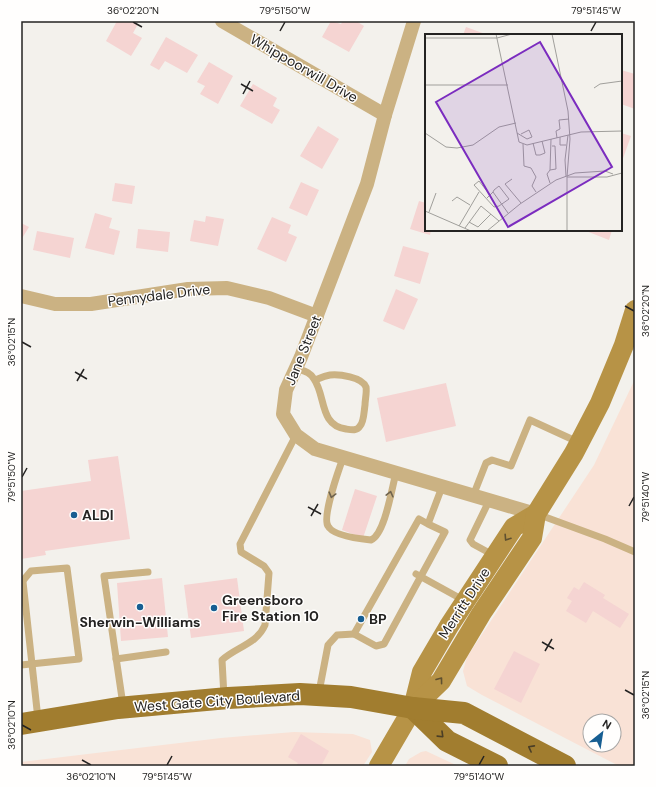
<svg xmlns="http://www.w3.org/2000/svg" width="656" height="787" font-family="'DM Sans',sans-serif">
<rect width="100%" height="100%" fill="#f3f1ec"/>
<g fill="#f9e2d6" fill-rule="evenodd">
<path d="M635 379V766H619L482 695 467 686 463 671 467 657 594 465ZM590 721H614V745H590Z"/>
<path d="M294 732 353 734 370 740 372 752 363 766H21V762L221 738Z"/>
<path d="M426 751 458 766H459H405L409 759 421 752Z"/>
</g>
<g fill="#f5d4d2">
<path d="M117 21H132L138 24 133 33 142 38 131 56 106 41Z"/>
<path d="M331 21 341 24 343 21H356L364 26 349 52 322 37Z"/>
<path d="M466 27 488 35H463Z"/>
<path d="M166 37 198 55 187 73 165 61 159 70 150 65Z"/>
<path d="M209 62 233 76 218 104 200 94 205 86 197 82Z"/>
<path d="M621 70 635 74V109L621 104Z"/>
<path d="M253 84 277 98 273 106 280 110 272 124 240 106Z"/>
<path d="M318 126 339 139 322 169 300 156Z"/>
<path d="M621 133 631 136 621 164Z"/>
<path d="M301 182 319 190 307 216 289 208Z"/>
<path d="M115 183 135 186 132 204 112 201Z"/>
<path d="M419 201 426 203V230H431L430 235 410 229Z"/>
<path d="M95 213 112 218 109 228 120 231 114 255 85 248Z"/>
<path d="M206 216 224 219 218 246 190 241 194 220 205 222Z"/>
<path d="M272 217 291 225 288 233 297 237 286 262 257 249Z"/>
<path d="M21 223 29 227 21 240Z"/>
<path d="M138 229 170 232 168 252 136 248Z"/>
<path d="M586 230H612L609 240 586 231Z"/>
<path d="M37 231 74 238 70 258 33 250Z"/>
<path d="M403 246 429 253 420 284 394 276Z"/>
<path d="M396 289 418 299 404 330 383 321Z"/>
<path d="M446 383 456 426 386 442 377 398Z"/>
<path d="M118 456 130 539 45 551 46 555 21 559V491L91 481 88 460Z"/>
<path d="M355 489 377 496 363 538 342 530Z"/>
<path d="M162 578 168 637 121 641 117 583Z"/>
<path d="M237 578 244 631 191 638 184 585Z"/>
<path d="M584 582 605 595 603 598 629 614 620 628 593 611 586 623 566 611 572 601 567 598 574 587 579 590Z"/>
<path d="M514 651 540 664 521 703 494 689Z"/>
<path d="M301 734 329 751 321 766H296L298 763 288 757Z"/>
</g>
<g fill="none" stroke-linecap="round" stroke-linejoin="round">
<g stroke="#cbb283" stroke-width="7">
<path d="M296 368C304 371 310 372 314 379 326 396 319 425 346 429 352 430 357 431 360 426 364 422 364 411 365 405 365 400 367 392 366 387 362 377 339 374 330 375 324 376 320 378 315 380"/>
<path d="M343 458C339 469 322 517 328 526 333 536 361 539 371 540 385 534 392 487 396 473"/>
<path d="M473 496 486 463 492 460 511 466 530 420 578 442"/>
<path d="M489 501 470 540 473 544 495 556"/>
<path d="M537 514 605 539 635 552"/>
<path d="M428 524 445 532 384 644 376 646 354 634 419 519 428 524 442 487"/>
<path d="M416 574 465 601"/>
<path d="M23 582 38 719"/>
<path d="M21 583 31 571 67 568 79 659 21 665"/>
<path d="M116 659 166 652"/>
<path d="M319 692 328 645 337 635 354 634"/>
<path d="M224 697 222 660C236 647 257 644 265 625L269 573 264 566 241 552 240 544 296 435"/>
<path d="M123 705 104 576 148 572"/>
</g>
<g stroke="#cbb283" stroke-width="14">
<path d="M222 21 385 115"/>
<path d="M414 21 385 115 367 184 301 357 286 390 283 414 296 435 315 449 536 514"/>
<path d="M21 296 55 304H91L188 289 227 288 269 298 317 316"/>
</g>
<g stroke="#b79346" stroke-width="20">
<path d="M413 708 422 672 449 626 514 527 536 514"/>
<path d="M379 766 413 708 441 681 481 614 532 538 536 514 574 453 600 403 624 345 635 310"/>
</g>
<g stroke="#a17d2f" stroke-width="22">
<path d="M413 708 447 741 497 766"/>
<path d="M21 724 118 708 228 698 300 694 351 697 413 708 464 713 565 766"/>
</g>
</g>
<defs><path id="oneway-chevron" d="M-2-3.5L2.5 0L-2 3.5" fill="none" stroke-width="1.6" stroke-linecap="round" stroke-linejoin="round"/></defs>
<g stroke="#6f634e">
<use href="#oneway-chevron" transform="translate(390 494) rotate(-76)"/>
<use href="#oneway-chevron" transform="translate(332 495) rotate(105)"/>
</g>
<g stroke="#5f5030">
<use href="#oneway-chevron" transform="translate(507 538) rotate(123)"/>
<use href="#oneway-chevron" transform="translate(440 680) rotate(-53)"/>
</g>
<g stroke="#4a3e26">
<use href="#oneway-chevron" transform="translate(441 735) rotate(44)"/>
<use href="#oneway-chevron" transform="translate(531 748) rotate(-152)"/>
</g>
<path fill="none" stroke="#242322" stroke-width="1.5" d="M133 22 142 27M280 31 285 22M591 31 596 22M241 84 253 91M243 94 250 81M625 306 634 311M22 342 31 347M75 372 87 379M77 381 84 369M22 477 27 468M629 506 634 497M308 507 321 514M311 516 318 504M542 642 554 649M545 651 552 639M625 690 634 695M22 725 31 730M82 760 91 765M167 765 172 756M479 765 484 756"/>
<g fill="#175e92" stroke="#fffefd" stroke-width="1.5">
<circle cx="74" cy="515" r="4"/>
<circle cx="140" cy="607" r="4"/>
<circle cx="214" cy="608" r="4"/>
<circle cx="361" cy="619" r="4"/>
</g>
<g text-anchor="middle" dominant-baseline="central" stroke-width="3" stroke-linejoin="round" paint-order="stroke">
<g font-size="14" fill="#242322" stroke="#fffefd">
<text transform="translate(304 68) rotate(30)">Whippoorwill Drive</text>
<text transform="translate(159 295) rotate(-7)">Pennydale Drive</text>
<text transform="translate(303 350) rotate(-68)">Jane Street</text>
<text transform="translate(464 603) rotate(-57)">Merritt Drive</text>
<text transform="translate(217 701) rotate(-4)">West Gate City Boulevard</text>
</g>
<g font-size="14" font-weight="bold" fill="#242322" stroke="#fffefd" text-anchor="start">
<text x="82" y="515">ALDI</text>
<text x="222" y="600">Greensboro<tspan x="222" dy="16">Fire Station 10</tspan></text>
<text x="369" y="619">BP</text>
<text x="140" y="622" text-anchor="middle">Sherwin-Williams</text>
</g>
</g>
<g transform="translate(425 34)">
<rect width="197" height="197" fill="#f3f1ec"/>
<path fill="none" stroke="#a09f9b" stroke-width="1" d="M71 0 94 108 102 111 156 98 197 97M127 0 143 77 145 105 142 143M0 4H72L87 0M0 51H83M169 54 175 50 197 47M0 99 21 113 32 114 48 111 74 93 91 89M92 99 102 105 107 103 104 96 96 100M135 103V111H141M132 104 131 97 135 95 134 86 144 85M126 105 125 136 131 135 130 112H127M108 109 111 121H115L120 119 117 107M98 110 99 132 106 134 111 143 107 152 111 158M125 136 122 140 125 149M141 142 140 126 143 101M142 143V197M142 143H182L197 139M87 145 80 150 96 169M68 158 83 179M62 164 68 158 69 156 74 152 84 165 74 172 69 173 49 151 54 147 65 161M27 167 32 163 45 171M0 177 46 197M4 178 11 159M44 188 53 193 66 180M34 192 54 158M40 194 56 172 74 187M62 197 95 170 131 146 150 139 180 137 188 140"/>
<path fill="#7b2cbf" fill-opacity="0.15" stroke="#7b2cbf" stroke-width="2" d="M115 8 187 133 83 193 11 68Z"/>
<rect width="197" height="197" fill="none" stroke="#242322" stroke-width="2"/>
</g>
<rect width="656" height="787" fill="none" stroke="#fffefd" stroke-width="44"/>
<g transform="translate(602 733) rotate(30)"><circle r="19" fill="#fffefd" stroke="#a7a6a5"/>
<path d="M0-3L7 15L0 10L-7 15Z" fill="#175e92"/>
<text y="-6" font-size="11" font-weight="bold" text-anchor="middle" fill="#242322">N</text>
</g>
<rect x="22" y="22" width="612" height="743" fill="none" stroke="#242322" stroke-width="1.5"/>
<g font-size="10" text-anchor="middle" fill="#242322">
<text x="133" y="14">36°02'20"N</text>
<text x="285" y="14">79°51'50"W</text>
<text x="596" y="14">79°51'45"W</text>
<text transform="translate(645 311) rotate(-90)" y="4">36°02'20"N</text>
<text transform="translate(11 342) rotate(-90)" y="4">36°02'15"N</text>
<text transform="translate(11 477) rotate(-90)" y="4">79°51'50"W</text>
<text transform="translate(645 497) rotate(-90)" y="4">79°51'40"W</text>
<text transform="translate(645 695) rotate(-90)" y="4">36°02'15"N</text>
<text transform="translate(11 725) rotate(-90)" y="4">36°02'10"N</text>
<text x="91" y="780">36°02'10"N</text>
<text x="167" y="780">79°51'45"W</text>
<text x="479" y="780">79°51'40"W</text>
</g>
</svg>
